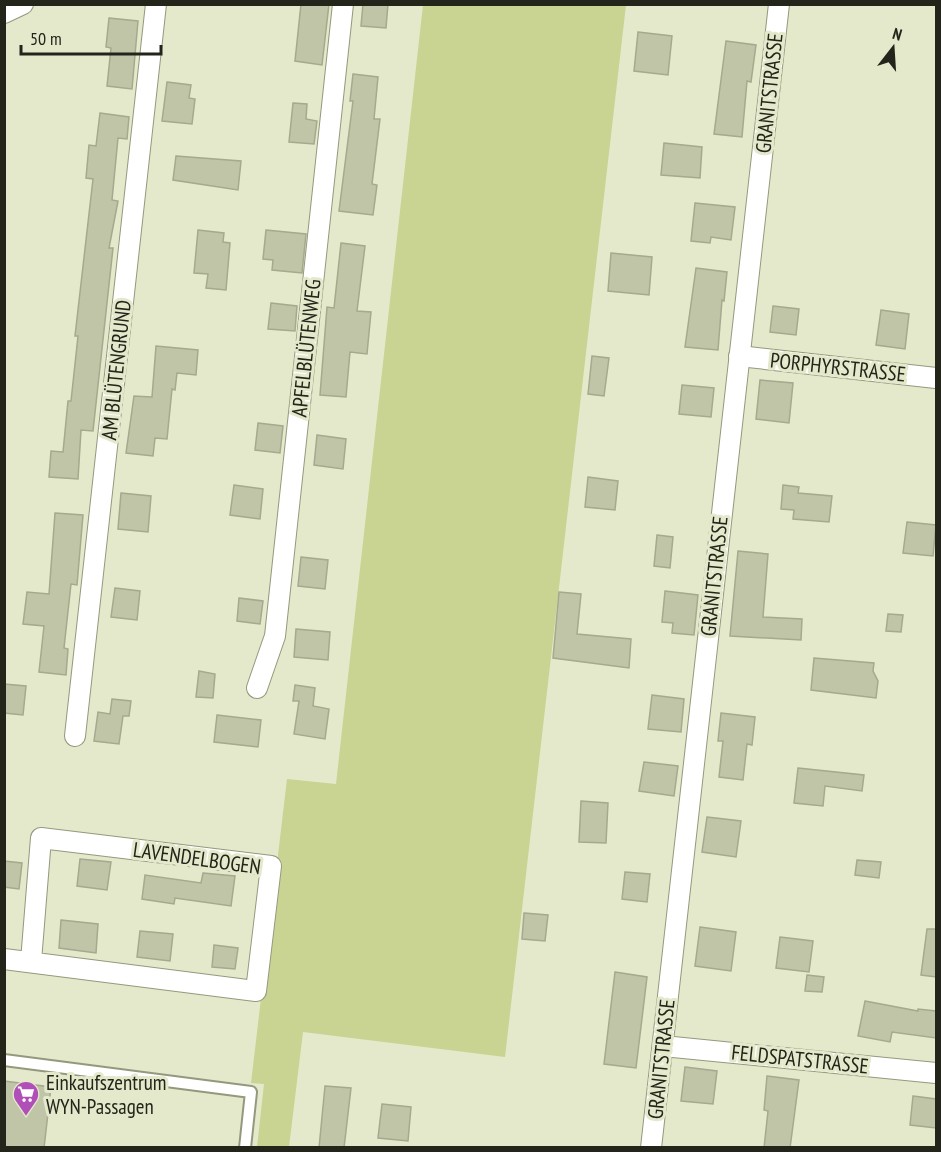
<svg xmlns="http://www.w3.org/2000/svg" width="941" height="1152" font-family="'PT Sans Narrow',sans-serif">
<rect width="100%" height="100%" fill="#e4e9cc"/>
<path fill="#c9d392" d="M423 5H626L505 1057 303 1032 289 1147H257L264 1084 251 1083 287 779 336 784Z"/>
<g fill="#c0c5a8" stroke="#a5a98d" stroke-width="1.5">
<path d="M301 4H329L322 65 295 61Z"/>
<path d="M363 4H388L386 28 361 26Z"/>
<path d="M109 18 138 21 132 89 107 86 111 48 106 47Z"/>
<path d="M638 32 672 36 668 75 634 71Z"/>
<path d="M726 41 756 45 751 82 747 81 742 137 714 134Z"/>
<path d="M353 74 378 77 374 119H380L372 184 377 185 373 215 339 211 353 101H350Z"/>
<path d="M167 82 191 85 189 98 195 99 192 124 162 121Z"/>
<path d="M293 103 307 104 306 119 317 121 314 144 289 142Z"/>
<path d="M100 113 129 117 127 139 118 138 112 200 118 201 109 248H113L93 431 81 430 78 479 49 477 51 451 63 452 68 401H71L78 336H75L93 179 86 178 89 145 96 146Z"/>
<path d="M664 143 702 147 700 178 661 175Z"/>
<path d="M176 156 241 161 238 190 173 180Z"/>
<path d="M695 203 735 207 731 240 711 237 710 243 691 241Z"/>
<path d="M198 230 224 233 223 242 230 243 226 290 206 288 208 274 194 273Z"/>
<path d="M266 230 306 234 302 273 272 270 273 260 263 259Z"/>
<path d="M341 243 365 246 357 311 371 312 367 354 350 352 346 397 320 395 327 307 334 308Z"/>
<path d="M611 253 652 257 649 295 608 291Z"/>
<path d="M696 268 727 272 724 301 722 300 718 350 685 347Z"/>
<path d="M271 303 297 306 295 331 268 329Z"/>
<path d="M773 306 799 309 796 335 770 332Z"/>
<path d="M881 310 909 314 905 349 876 345Z"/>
<path d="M156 346 198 350 196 375 177 373 175 390 172 389 167 439 155 438 153 456 126 453 134 396 152 397Z"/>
<path d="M592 356 609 358 604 396 588 394Z"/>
<path d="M760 380 793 383 789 423 756 419Z"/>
<path d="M682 385 714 388 711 417 679 414Z"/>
<path d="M258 423 283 426 280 453 255 450Z"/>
<path d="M317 435 346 439 343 469 314 465Z"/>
<path d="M588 477 618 481 615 510 585 507Z"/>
<path d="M234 485 263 489 260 519 230 515Z"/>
<path d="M783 485 799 487 798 493 832 496 829 522 793 519 794 510 781 509Z"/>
<path d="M121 493 151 496 148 532 118 529Z"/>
<path d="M55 513 83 515 77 585 71 584 64 648 68 649 66 675 39 672 44 626 23 624 27 592 49 594Z"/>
<path d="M907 522 936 525 933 556 903 553Z"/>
<path d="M657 535 673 537 670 568 654 566Z"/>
<path d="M738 551 768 554 763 617 802 619 801 640 730 636Z"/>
<path d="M301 557 328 560 325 589 298 586Z"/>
<path d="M115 588 140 591 137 620 111 617Z"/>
<path d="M665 591 698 595 694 635 672 633 673 623 662 622Z"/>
<path d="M559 592 581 594 577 634 631 639 629 668 553 658Z"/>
<path d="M239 598 263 601 260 624 237 621Z"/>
<path d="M888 614 903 615 901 632 886 631Z"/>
<path d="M296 629 330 632 328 660 294 657Z"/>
<path d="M814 658 874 663 873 671 878 681 876 698 811 690Z"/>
<path d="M199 671 215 674 213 698 196 697Z"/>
<path d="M4 684 26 686 23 715 4 713Z"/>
<path d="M295 685 315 688 313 706 329 709 325 739 294 734 299 701H293Z"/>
<path d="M652 695 684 699 681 732 648 729Z"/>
<path d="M112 699 131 701 129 716H123L119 744 94 741 98 712 110 714Z"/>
<path d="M721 713 755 717 752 745 747 744 743 780 719 777 723 741H718Z"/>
<path d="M217 715 261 720 258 747 214 742Z"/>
<path d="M644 762 678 766 674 796 639 791Z"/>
<path d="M798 768 864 775 862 791 825 786 823 806 794 803Z"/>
<path d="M581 801 608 803 606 843 579 842Z"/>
<path d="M707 817 741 821 736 857 702 852Z"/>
<path d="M80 859 111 862 107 890 77 886Z"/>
<path d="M857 860 881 862 879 878 855 875Z"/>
<path d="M4 861 22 863 19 889 4 887Z"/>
<path d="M625 872 650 874 647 902 622 899Z"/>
<path d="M203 873 235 876 231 906 175 898 174 904 142 899 145 875 201 883Z"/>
<path d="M524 913 548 915 545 941 522 939Z"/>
<path d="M61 920 98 924 96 953 59 948Z"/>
<path d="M700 927 736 932 731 971 695 966Z"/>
<path d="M927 929H936V977L921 975Z"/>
<path d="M140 931 173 934 170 961 137 957Z"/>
<path d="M780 937 813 941 809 972 776 968Z"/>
<path d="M214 945 238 948 235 969 212 967Z"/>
<path d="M615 972 647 977 636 1068 604 1064Z"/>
<path d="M807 975 824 977 822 992 805 991Z"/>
<path d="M865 1001 918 1011V1009L936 1011V1038L892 1032 890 1042 858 1036Z"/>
<path d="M685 1067 717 1071 713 1104 681 1101Z"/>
<path d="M767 1076 799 1080 790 1148H764L768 1111 764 1110Z"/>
<path d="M4 1081 51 1087 44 1148H4Z"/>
<path d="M325 1086 351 1088 344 1148H319Z"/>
<path d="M913 1096 936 1099V1128L910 1125Z"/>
<path d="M382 1104 411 1107 408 1141 378 1138Z"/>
</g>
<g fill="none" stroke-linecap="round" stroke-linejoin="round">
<g stroke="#94997d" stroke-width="14">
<path id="lane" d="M4 1060 251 1092 245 1148"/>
</g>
<g stroke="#94997d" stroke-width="22">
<g id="street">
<path d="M4 13 23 4"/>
<path d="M739 356 936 378"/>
<path d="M257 688 275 636 343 4"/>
<path d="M75 736 156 4"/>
<path d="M4 959 256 991 271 866 41 838 31 961"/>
<path d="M663 1046 936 1073"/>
<path d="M651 1148 779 4"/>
</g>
</g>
<use href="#lane" stroke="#fff" stroke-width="10"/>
<use href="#street" stroke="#fff" stroke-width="20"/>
</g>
<defs>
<g id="supermarket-pin" transform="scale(1.35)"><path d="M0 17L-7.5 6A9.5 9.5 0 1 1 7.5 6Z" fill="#b04fb7" stroke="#e4e9cc"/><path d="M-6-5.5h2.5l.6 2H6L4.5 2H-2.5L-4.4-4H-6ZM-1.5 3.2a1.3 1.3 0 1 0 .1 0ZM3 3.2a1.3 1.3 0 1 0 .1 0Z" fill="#fff"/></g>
</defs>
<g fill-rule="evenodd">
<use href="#supermarket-pin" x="26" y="1094"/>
</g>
<g text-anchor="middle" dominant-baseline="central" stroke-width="6" stroke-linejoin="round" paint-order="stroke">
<g font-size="21" fill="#23251a" stroke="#e4e9cc">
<text transform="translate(769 93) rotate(-84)">GRANITSTRASSE</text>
<text transform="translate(306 348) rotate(-84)">APFELBLÜTENWEG</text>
<text transform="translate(838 367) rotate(6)">PORPHYRSTRASSE</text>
<text transform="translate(116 370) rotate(-84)">AM BLÜTENGRUND</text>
<text transform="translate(714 576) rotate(-84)">GRANITSTRASSE</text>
<text transform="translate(197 858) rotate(8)">LAVENDELBOGEN</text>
<text transform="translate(661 1059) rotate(-84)">GRANITSTRASSE</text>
<text transform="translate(800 1059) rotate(6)">FELDSPATSTRASSE</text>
</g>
<g font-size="21" fill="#23251a" stroke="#e4e9cc" text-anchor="start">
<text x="46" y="1082">Einkaufszentrum<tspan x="46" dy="24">WYN-Passagen</tspan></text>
</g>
</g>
<rect width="941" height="1152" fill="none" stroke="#23251a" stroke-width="12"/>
<g transform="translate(893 48) rotate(17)" stroke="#e4e9cc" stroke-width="4.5" paint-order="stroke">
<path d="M0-4.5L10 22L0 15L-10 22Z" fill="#23251a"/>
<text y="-9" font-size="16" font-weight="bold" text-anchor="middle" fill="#23251a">N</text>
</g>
<path d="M21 45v9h140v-9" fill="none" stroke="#23251a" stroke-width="3"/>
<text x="30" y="45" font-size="18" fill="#23251a" stroke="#e4e9cc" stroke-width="4.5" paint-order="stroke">50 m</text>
</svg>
